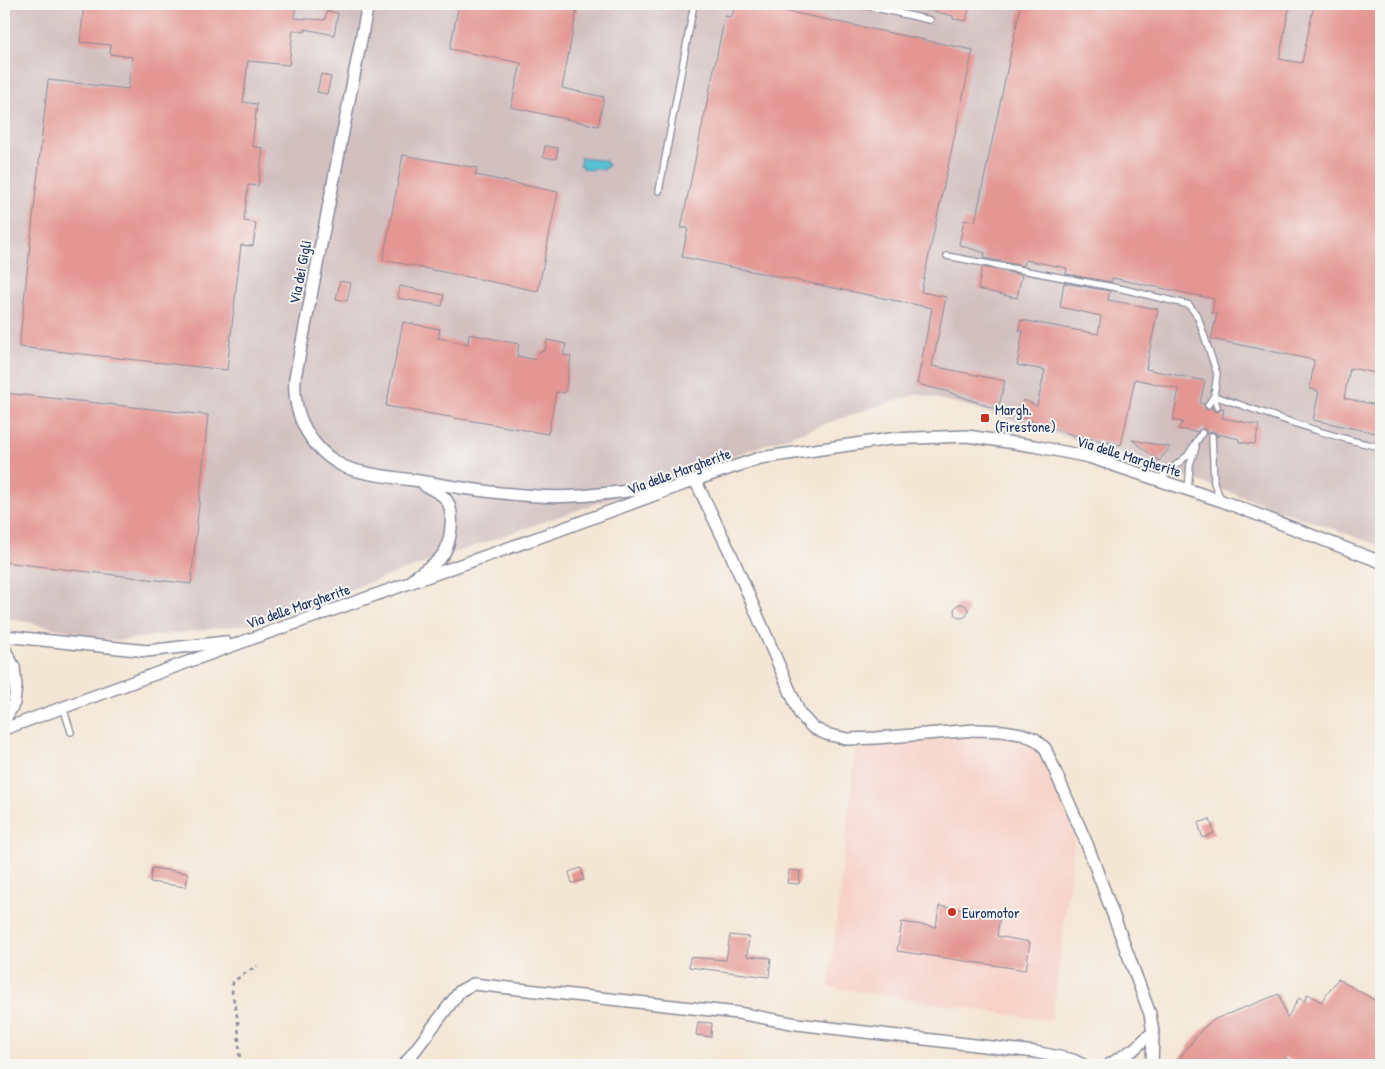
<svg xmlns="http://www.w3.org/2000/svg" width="1385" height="1069" font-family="'Patrick Hand',sans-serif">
<rect width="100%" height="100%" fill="#f6f6f2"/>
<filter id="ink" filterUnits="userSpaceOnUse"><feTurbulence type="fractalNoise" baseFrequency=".02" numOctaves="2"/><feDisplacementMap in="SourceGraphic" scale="10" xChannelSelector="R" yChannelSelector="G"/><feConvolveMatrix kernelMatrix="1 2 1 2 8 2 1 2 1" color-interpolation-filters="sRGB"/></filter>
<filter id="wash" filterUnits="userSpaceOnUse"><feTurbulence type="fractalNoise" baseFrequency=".0096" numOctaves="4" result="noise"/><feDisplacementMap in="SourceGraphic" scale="20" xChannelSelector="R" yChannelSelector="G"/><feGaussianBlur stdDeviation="1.12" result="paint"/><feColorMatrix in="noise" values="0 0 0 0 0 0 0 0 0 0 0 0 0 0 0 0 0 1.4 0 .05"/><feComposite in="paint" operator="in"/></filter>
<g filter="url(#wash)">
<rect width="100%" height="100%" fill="#f4e6d4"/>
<path fill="#f7d1c7" d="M992 734 1017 738 1035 745 1043 755 1049 766 1075 836 1052 1021 829 987 856 747Z"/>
<path fill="#d2bfc0" d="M4 4H1381V546L1125 455 968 406 919 394 871 408 250 624 115 641 12 619 4 616Z"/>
<path fill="#59c2d5" stroke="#3a789a" d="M581 157 606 161V163L608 164V167H605L604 170 594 168 593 170 583 169V166L580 165Z"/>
<g id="blocks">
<g fill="#e49692">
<path d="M84 4H296L294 18 325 20 327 11 338 13 334 35 305 29V32L293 30 289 65 248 61 243 102 257 104 252 146 263 148 258 186 248 185 244 221 256 223 253 246 241 245 227 370 19 347 48 80 128 89 132 57 110 54 111 45 80 42Z"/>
<path d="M459 4H578L562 88 604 97 598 126 511 107 521 63 450 49Z"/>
<path d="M735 4H751L973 50 921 292 946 297 932 366 1005 381 998 410 946 391 917 384 932 308 682 257 688 228H681L725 16 732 17Z"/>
<path d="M920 4H970L966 21 953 19V16L920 8Z"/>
<path d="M1021 4H1290L1279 59 1302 63 1314 4H1381V374L1350 368 1344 398 1381 406V434L1313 420 1319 391 1310 389 1314 360 1211 339 1217 314 1212 313 1214 299 1112 278V282L1066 274 1067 268 1025 260 1024 266 984 258 985 253 959 245 964 220 975 222Z"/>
<path d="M321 74 331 77 327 94 317 92Z"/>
<path d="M545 146 558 148 556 159 543 157Z"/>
<path d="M403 155 477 168 475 175 558 192 538 291 383 260Z"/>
<path d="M982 267 1022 275 1017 298 978 289Z"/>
<path d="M340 281 351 283 347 301 336 299Z"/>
<path d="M1064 283 1110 291 1108 300 1158 309 1146 369 1205 381 1200 403 1204 404V407L1207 410 1212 407 1214 411 1218 412 1222 408H1224L1222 418 1259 425 1255 444 1239 442V439L1218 434V437H1217L1216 433 1212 431 1206 434V430L1203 428 1197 432 1178 429 1183 422 1173 420 1179 389 1135 379 1121 445 1073 435 1018 416 1024 400 1037 406 1045 370 1017 365 1023 331H1019L1021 320 1098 334 1101 316 1060 307Z"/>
<path d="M400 286 444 295 442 306 398 298Z"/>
<path d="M403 322 440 329 438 338 468 344 469 334 519 344 517 356 536 360 539 352 545 351 547 340 566 344 563 355 571 356 565 393 556 392 548 434 386 406Z"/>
<path d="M4 393 208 415 191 584 4 562Z"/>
<path d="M1132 440 1170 447 1159 461Z"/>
<circle cx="961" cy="611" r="7"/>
<path d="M1210 819 1214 833 1203 838 1198 823Z"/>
<path d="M152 868 188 873 186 887 150 882Z"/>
<path d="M581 868 584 880 572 883 569 872Z"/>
<path d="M789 870 800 871 799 884 787 883Z"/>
<path d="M939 906 1000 916 997 936 1030 942 1026 970 897 951 902 922 936 927Z"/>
<path d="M730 935 749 937 747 956 771 958 769 977 689 967 690 957 726 960Z"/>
<path d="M1338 979 1381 1004V1065H1299L1285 1057 1280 1065H1194L1180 1057 1202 1029 1215 1019 1279 994 1287 1018 1299 998 1304 1001 1308 994 1321 1002Z"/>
<path d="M698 1022 712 1023 711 1037 696 1035Z"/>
</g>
</g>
</g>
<g filter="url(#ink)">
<use href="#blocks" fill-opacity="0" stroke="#888a99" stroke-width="1"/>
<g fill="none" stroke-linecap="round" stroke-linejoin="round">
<g stroke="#888a99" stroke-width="8">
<g id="service">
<path d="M858 4 930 20"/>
<path d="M659 191 694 4"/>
<path d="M947 256 1123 289 1189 305 1198 317 1217 374 1214 396C1269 414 1325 436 1381 447"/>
<path d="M1208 405 1214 396 1217 407"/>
<path d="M1212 436 1214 483 1221 499"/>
<path d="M1158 480 1188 455 1202 433"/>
<path d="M1188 490 1190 464 1196 447"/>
<path d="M63 707 71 732"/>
</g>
</g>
<g stroke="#888a99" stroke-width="14">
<g id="minor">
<path d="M368 4 295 378C292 414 310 449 343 466 357 473 396 478 413 480 455 487 496 494 538 496 579 499 621 491 663 487"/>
<path d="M695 480 730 552 800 714 812 727 826 734 847 739 876 738 975 730 1003 731 1021 734 1035 739 1045 748 1087 844 1150 1014 1153 1032"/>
<path d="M413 579C422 571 434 565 441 557 451 547 455 513 447 501 443 494 432 489 425 486"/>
<path d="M4 636 147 651 225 642"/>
<path d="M4 648 14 667 16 686 14 703 4 721"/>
<path d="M4 729 259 636 551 533 695 480 760 458 890 439 967 436 1034 446 1089 457 1222 501 1381 562"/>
<path d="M404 1065 460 991 473 984 738 1013 797 1024 1035 1052 1073 1060 1083 1065"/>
<path d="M1109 1065 1134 1049 1153 1032 1152 1065"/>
</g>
</g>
<path stroke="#888a99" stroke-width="2.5" stroke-dasharray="4 4" stroke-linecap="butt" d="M240 1065 238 1020 232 992 233 982 242 975 257 966"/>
<use href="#service" stroke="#fff" stroke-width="5.5"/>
<use href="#minor" stroke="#fff" stroke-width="11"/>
</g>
</g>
<g fill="#c8321e" stroke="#f6f6f2" stroke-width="2">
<rect x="980" y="413" width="10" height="10" rx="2.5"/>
<circle cx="952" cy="912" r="5"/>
</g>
<g text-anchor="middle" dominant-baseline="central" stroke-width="4" stroke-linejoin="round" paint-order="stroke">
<g font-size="15" fill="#1b2f5e" stroke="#f6f6f2">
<text transform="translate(300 272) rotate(-79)">Via dei Gigli</text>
<text transform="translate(1129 456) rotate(17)">Via delle Margherite</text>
<text transform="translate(679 471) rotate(-20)">Via delle Margherite</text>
<text transform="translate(298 606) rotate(-19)">Via delle Margherite</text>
</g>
<g font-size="15" fill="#1b2f5e" stroke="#f6f6f2" text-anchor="start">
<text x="995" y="409">Margh.<tspan x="995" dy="17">(Firestone)</tspan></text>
<text x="962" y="912">Euromotor</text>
</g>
</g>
<rect width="1385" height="1069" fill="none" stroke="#f6f6f2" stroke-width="20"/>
</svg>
